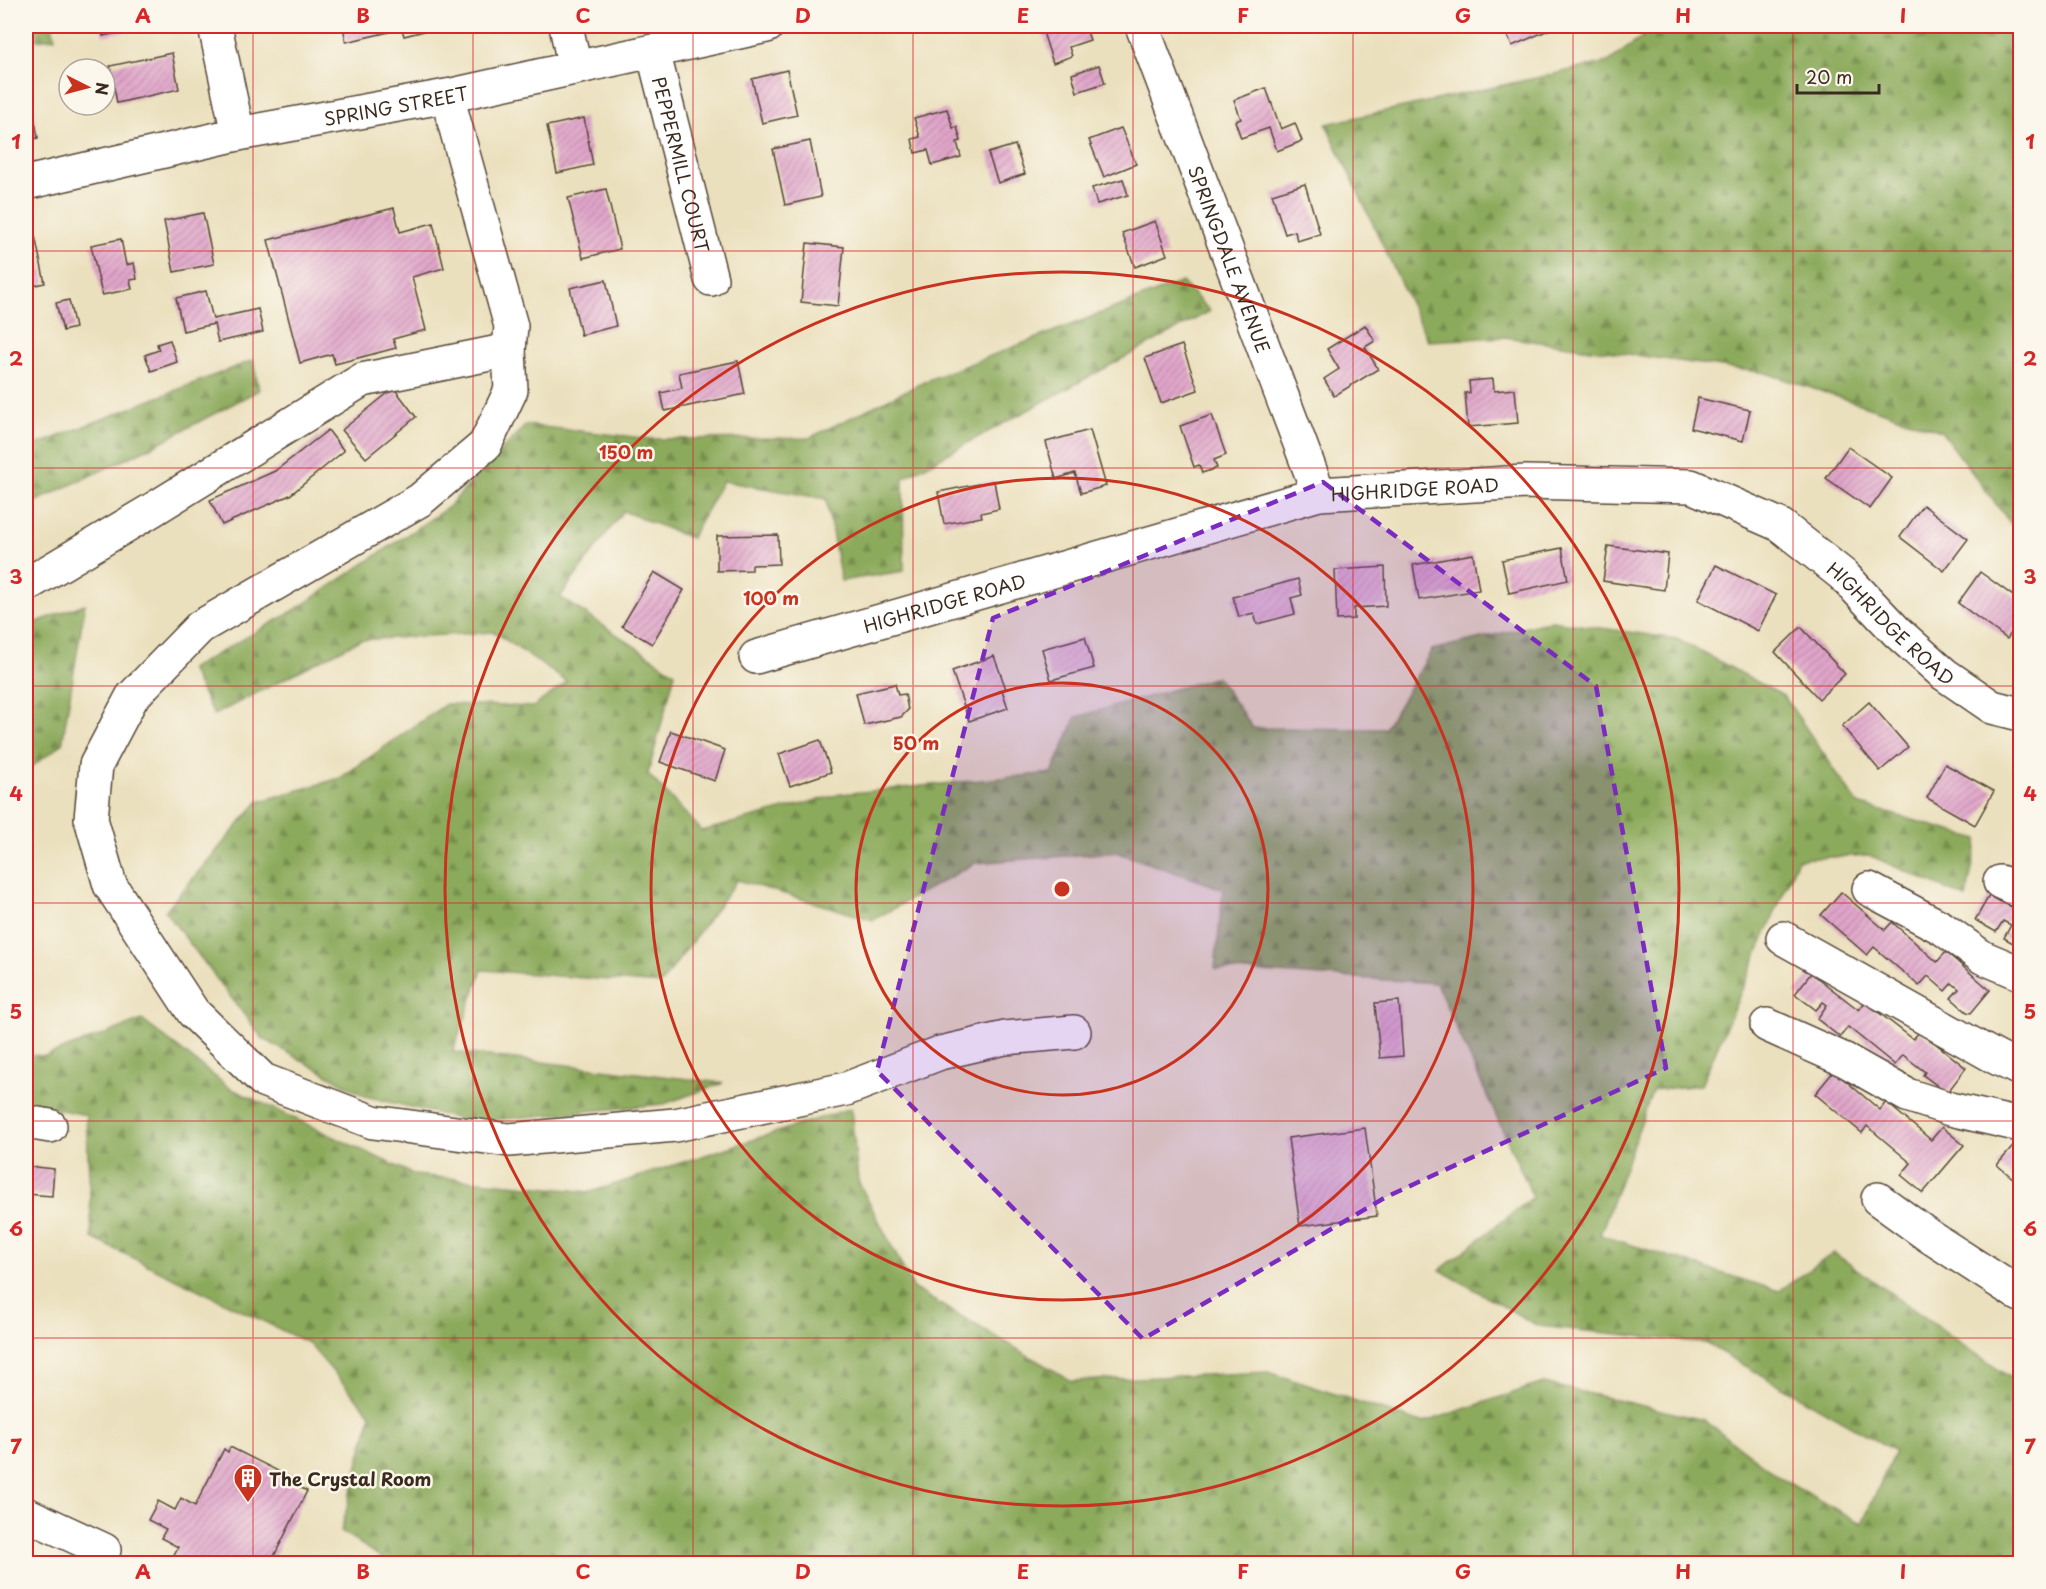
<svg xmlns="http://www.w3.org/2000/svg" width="2046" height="1589" font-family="'Playpen Sans',sans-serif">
<defs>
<pattern id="forest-firs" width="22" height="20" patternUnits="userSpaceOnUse" patternTransform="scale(1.5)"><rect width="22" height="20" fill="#8caa5c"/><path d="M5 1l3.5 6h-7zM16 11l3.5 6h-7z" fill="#748b4b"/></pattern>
<pattern id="building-hatch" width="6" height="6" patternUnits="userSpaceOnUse" patternTransform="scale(1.5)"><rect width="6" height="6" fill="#e1a6cb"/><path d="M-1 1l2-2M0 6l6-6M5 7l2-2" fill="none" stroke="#b887a4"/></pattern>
</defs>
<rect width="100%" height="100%" fill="#fbf7ec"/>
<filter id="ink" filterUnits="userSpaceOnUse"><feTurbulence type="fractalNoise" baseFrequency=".0167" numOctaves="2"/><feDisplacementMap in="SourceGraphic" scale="12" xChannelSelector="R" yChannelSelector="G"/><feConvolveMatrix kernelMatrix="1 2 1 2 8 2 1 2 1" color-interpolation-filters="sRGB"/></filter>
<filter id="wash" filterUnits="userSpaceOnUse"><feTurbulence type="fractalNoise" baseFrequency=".008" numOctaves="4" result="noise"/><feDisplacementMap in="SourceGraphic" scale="24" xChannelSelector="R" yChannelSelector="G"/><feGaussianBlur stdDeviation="1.35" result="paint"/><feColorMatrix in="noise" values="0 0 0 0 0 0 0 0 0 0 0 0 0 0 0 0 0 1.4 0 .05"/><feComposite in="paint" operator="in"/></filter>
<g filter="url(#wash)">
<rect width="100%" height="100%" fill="#ebe0be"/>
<g fill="url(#forest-firs)" stroke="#646a3d" stroke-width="1.5">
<path d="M26 26H52L55 38 26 41Z"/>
<path d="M1657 26H2020V536L1941 431 1766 373 1504 337 1428 341 1326 124 1608 62Z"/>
<path d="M1182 282 1210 311 903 478 904 571 841 581 826 499 723 481 691 538 623 511 560 597 675 673 648 774 702 831 841 794 1052 773 1076 717 1217 677 1253 728 1385 729 1432 650 1552 621 1677 639 1784 696 1858 804 1978 839 1966 898 1869 855 1798 859 1701 1085 1653 1090 1600 1235 1779 1291 1834 1253 2020 1385V1563H389L341 1531 371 1415 308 1343 92 1238 86 1115 26 1103V1055L46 1056 142 1020 230 1088 415 1175 591 1192 851 1108 858 1181 914 1289 1072 1381 1269 1372 1422 1423 1543 1383 1704 1420 1785 1481 1862 1524 1895 1451 1705 1343 1538 1326 1440 1270 1533 1197 1436 983 1215 969 1223 889 1116 852 975 863 873 920 737 880 661 984 482 970 453 1052 723 1083 664 1104 472 1122 365 1096 262 1038 165 911 258 802 340 778 446 704 533 707 567 682 494 632 360 640 214 715 190 669 293 611 447 508 526 425 652 439 809 438 928 380Z"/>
<path d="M253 360 259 390 153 446 26 506V449Z"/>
<path d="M85 604 62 744 26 771V742L33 737 26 723V626Z"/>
</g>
<g id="blocks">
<g fill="url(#building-hatch)">
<path d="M101 26H148L103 36Z"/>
<path d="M343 26H444L404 36 402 29 346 42Z"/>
<path d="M1041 26H1085L1090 40 1069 47 1072 56 1053 63Z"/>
<path d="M1503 26H1549L1551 29 1512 46Z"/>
<path d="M172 53 179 89 117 103 110 66Z"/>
<path d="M1099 65 1105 83 1077 92 1072 74Z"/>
<path d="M787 70 797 115 762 123 752 79Z"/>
<path d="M1266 88 1281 129 1295 123 1302 141 1277 151 1269 128 1241 138 1235 121 1241 119 1234 100Z"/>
<path d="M30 94 38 138 26 141V95Z"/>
<path d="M947 109 953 128 957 127 961 141 957 142 961 157 932 165 928 150 915 153 912 139 920 137 914 118Z"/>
<path d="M584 118 593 165 557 173 547 126Z"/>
<path d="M1121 128 1136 164 1104 177 1089 140Z"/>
<path d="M810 141 821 197 785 205 773 149Z"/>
<path d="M1015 145 1025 174 998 183 988 153Z"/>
<path d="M1123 179 1128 195 1097 204 1092 188Z"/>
<path d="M1305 184 1320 234 1297 241 1295 231 1285 234 1272 194Z"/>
<path d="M606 189 620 249 583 258 568 198Z"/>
<path d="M394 208 400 232 433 223 444 268 412 277 426 330 393 339 396 348 335 364 332 354 300 363 268 240Z"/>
<path d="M203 213 214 264 174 272 164 221Z"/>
<path d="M1155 221 1167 255 1135 267 1122 233Z"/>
<path d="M35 236 45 283 26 287V238Z"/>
<path d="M121 239 126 265 134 263 137 279 130 280 132 289 102 295 91 245Z"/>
<path d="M807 243 844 247 838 306 801 302Z"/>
<path d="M606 280 616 326 581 335 570 288Z"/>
<path d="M206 291 213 319 258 309 263 332 218 342 214 324 183 331 176 298Z"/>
<path d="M69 300 75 328 63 331 56 303Z"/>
<path d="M1365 325 1375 341 1365 347 1378 369 1334 396 1324 379 1339 369 1327 349Z"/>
<path d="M170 340 177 362 151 371 145 355 159 350 157 344Z"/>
<path d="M1182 345 1198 390 1161 403 1145 358Z"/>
<path d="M738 361 745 394 665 411 661 393 682 388 679 373Z"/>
<path d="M1493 379 1494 391 1515 389 1518 423 1468 427 1465 393H1470L1469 381Z"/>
<path d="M394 388 416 417 366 458 342 430Z"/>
<path d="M1698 398 1750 410 1743 441 1691 428Z"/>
<path d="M1212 415 1226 455 1214 460 1217 468 1202 473 1199 465 1194 467 1180 426Z"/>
<path d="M328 430 344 451 290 495 222 525 210 500 275 471Z"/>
<path d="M1090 430 1106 486 1081 493 1075 473 1056 479 1046 442Z"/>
<path d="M1848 447 1892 478 1870 509 1826 478Z"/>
<path d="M994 481 999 509 981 513 982 517 944 524 938 492Z"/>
<path d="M1923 505 1968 539 1944 571 1900 537Z"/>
<path d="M778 535 779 564 752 565V570L717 571V536Z"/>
<path d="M1608 546 1668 554 1664 590 1603 581Z"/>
<path d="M1562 548 1568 580 1509 593 1502 560Z"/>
<path d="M1473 554 1479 590 1419 600 1413 565Z"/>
<path d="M1716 565 1776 595 1758 631 1698 600Z"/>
<path d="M1385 567 1386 606 1354 608V619L1337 620 1335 570Z"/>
<path d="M654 572 684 590 652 644 622 626Z"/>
<path d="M1980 572 2020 601V620L2007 639 1958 603Z"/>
<path d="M1298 579 1302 595 1291 598 1295 614 1257 624 1254 613 1239 617 1233 597Z"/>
<path d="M1801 627 1845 674 1819 699 1775 652Z"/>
<path d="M1085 637 1094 668 1051 680 1042 649Z"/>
<path d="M994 656 1006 689 1002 690 1008 708 969 721 952 671Z"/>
<path d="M895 684 898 695 905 694 908 710 901 717 864 725 856 693Z"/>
<path d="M1869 702 1908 747 1880 771 1842 726Z"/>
<path d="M671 731 725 750 715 781 660 762Z"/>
<path d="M820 740 831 772 790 786 779 754Z"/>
<path d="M1945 764 1994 791 1975 825 1927 798Z"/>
<path d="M1841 892 1885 930 1892 922 1937 962 1946 952 1990 990 1971 1013 1967 1012 1951 998 1959 989 1952 983 1945 991 1928 976 1919 986 1874 947 1867 955 1821 915Z"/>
<path d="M1989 896 2020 911V947L2004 938 2011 925 2003 921 1996 932 1975 920Z"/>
<path d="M1811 973 1859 1010 1865 1002 1913 1039 1920 1031 1966 1068 1947 1093 1923 1075 1925 1072 1903 1055 1895 1065 1848 1027 1840 1037 1817 1019 1827 1005 1823 1002 1816 1010 1795 994Z"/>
<path d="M1399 1001 1403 1056 1380 1058 1375 1003Z"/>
<path d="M1834 1071 1880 1110 1886 1102 1931 1140 1942 1127 1964 1145 1923 1193 1901 1175 1911 1163 1867 1126 1862 1133 1815 1094Z"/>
<path d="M1365 1128 1377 1216 1300 1226 1288 1138Z"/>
<path d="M2017 1142 2020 1145V1184L1997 1165Z"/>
<path d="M26 1166 54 1169 52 1196 26 1194Z"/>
<path d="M230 1447 292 1478 290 1482 307 1491 270 1564H169L178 1547 161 1538 166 1529 148 1520 158 1501 175 1510 181 1498 195 1506 224 1449 228 1452Z"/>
</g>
</g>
</g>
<g filter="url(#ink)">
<use href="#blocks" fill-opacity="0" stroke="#554536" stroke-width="1.5"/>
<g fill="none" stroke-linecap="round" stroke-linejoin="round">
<g stroke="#554536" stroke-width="36">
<g id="minor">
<path d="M215 26 238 134"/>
<path d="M566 26 575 68"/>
<path id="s1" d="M1142 26 1319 494"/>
<path id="s2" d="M653 51 711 279"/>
<path d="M447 96 511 326 509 350 511 390 485 445 420 500 200 627 132 697 96 765 91 819 110 885 193 1012 263 1080 373 1122 509 1140 675 1125 846 1089 940 1053 1005 1038 1074 1032"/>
<path d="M26 585 152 510 362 380 509 350"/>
<path id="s3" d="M756 657 1319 494 1526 482 1691 486 1780 525 1843 575 1897 632 1944 674 1992 707 2020 714"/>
<path d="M2000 882 2020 891"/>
<path d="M1869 889 1942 928 1982 957 2020 973"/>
<path d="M1783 938 1997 1058 2020 1069"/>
<path d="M1767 1025 1845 1060 1907 1095 1950 1109 2020 1125"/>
<path d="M26 1122 50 1126"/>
<path d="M1878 1199 1929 1236 2020 1295"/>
<path d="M26 1514 104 1550"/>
</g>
</g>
<g stroke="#554536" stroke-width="36">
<g id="major">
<path id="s4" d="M26 183 238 134 447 96 767 26"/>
</g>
</g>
<use href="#minor" stroke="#fff" stroke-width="33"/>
<use href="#major" stroke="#fff" stroke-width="33"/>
</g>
</g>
<path fill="#7b2cbf" fill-opacity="0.2" stroke="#7b2cbf" stroke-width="4.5" stroke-dasharray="12 8" stroke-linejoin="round" d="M1323 482 1596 686 1666 1068 1386 1197 1143 1339 877 1071 993 618Z"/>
<path fill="none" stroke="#d62828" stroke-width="1.5" stroke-opacity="0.55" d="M253 26V1564M473 26V1564M693 26V1564M913 26V1564M1133 26V1564M1353 26V1564M1573 26V1564M1793 26V1564M26 251H2020M26 468H2020M26 686H2020M26 903H2020M26 1121H2020M26 1338H2020"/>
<g fill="none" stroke="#c8321e" stroke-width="3">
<circle cx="1062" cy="889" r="206"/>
<circle cx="1062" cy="889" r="411"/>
<circle cx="1062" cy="889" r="617"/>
</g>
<defs>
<g id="building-pin" transform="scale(1.5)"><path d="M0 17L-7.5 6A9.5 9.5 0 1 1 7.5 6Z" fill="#c8321e" stroke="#fbf7ec"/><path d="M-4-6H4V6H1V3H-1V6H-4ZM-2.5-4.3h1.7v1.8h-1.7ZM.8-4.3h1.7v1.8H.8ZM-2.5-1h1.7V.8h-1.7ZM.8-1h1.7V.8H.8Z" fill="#fff"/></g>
</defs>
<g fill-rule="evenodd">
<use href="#building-pin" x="248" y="1478"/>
</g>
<g text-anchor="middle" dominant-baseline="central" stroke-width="5" stroke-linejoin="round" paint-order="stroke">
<g font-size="18" fill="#3b2a1e" stroke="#fbf7ec">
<text stroke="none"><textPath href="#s4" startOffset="378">SPRING STREET</textPath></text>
<text stroke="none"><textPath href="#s2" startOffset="117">PEPPERMILL COURT</textPath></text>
<text stroke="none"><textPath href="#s1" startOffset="249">SPRINGDALE AVENUE</textPath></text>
<text stroke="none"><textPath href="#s3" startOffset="682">HIGHRIDGE ROAD</textPath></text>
<text stroke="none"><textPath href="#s3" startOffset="196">HIGHRIDGE ROAD</textPath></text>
<text stroke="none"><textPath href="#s3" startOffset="1204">HIGHRIDGE ROAD</textPath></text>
</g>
<g font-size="18" font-weight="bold" fill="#3b2a1e" stroke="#fbf7ec" text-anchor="start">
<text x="269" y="1478">The Crystal Room</text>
</g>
</g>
<circle cx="1062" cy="889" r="9" fill="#c8321e" stroke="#fbf7ec" stroke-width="3"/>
<g font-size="18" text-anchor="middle" font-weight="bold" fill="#c8321e" stroke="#fbf7ec" stroke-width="5" stroke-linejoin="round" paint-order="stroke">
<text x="626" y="459">150 m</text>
<text x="771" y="605">100 m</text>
<text x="916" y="750">50 m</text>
</g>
<rect width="2046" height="1589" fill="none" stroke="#fbf7ec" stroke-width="66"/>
<g transform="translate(87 87) rotate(96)"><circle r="28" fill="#fbf7ec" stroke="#aea59a" stroke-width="1.5"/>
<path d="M0-4.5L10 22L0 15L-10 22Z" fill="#c8321e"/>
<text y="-9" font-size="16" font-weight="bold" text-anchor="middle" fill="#3b2a1e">N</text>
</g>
<path d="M1797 84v9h82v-9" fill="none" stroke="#3b2a1e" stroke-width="3"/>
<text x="1806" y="84" font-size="18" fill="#3b2a1e" stroke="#fbf7ec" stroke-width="4.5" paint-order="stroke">20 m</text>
<rect x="33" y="33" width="1980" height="1523" fill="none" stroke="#d62828" stroke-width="2"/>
<g font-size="20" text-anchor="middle" font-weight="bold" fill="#d62828">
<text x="143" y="23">A</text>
<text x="363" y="23">B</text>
<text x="583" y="23">C</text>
<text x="803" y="23">D</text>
<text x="1023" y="23">E</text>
<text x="1243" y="23">F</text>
<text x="1463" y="23">G</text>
<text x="1683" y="23">H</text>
<text x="1903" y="23">I</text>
<text x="16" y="149">1</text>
<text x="2030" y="149">1</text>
<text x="16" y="366">2</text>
<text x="2030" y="366">2</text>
<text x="16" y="584">3</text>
<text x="2030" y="584">3</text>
<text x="16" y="801">4</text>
<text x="2030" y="801">4</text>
<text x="16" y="1019">5</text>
<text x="2030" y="1019">5</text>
<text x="16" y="1236">6</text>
<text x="2030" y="1236">6</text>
<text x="16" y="1454">7</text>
<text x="2030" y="1454">7</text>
<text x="143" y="1579">A</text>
<text x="363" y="1579">B</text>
<text x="583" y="1579">C</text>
<text x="803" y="1579">D</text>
<text x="1023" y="1579">E</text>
<text x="1243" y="1579">F</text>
<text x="1463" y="1579">G</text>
<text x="1683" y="1579">H</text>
<text x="1903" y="1579">I</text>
</g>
</svg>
